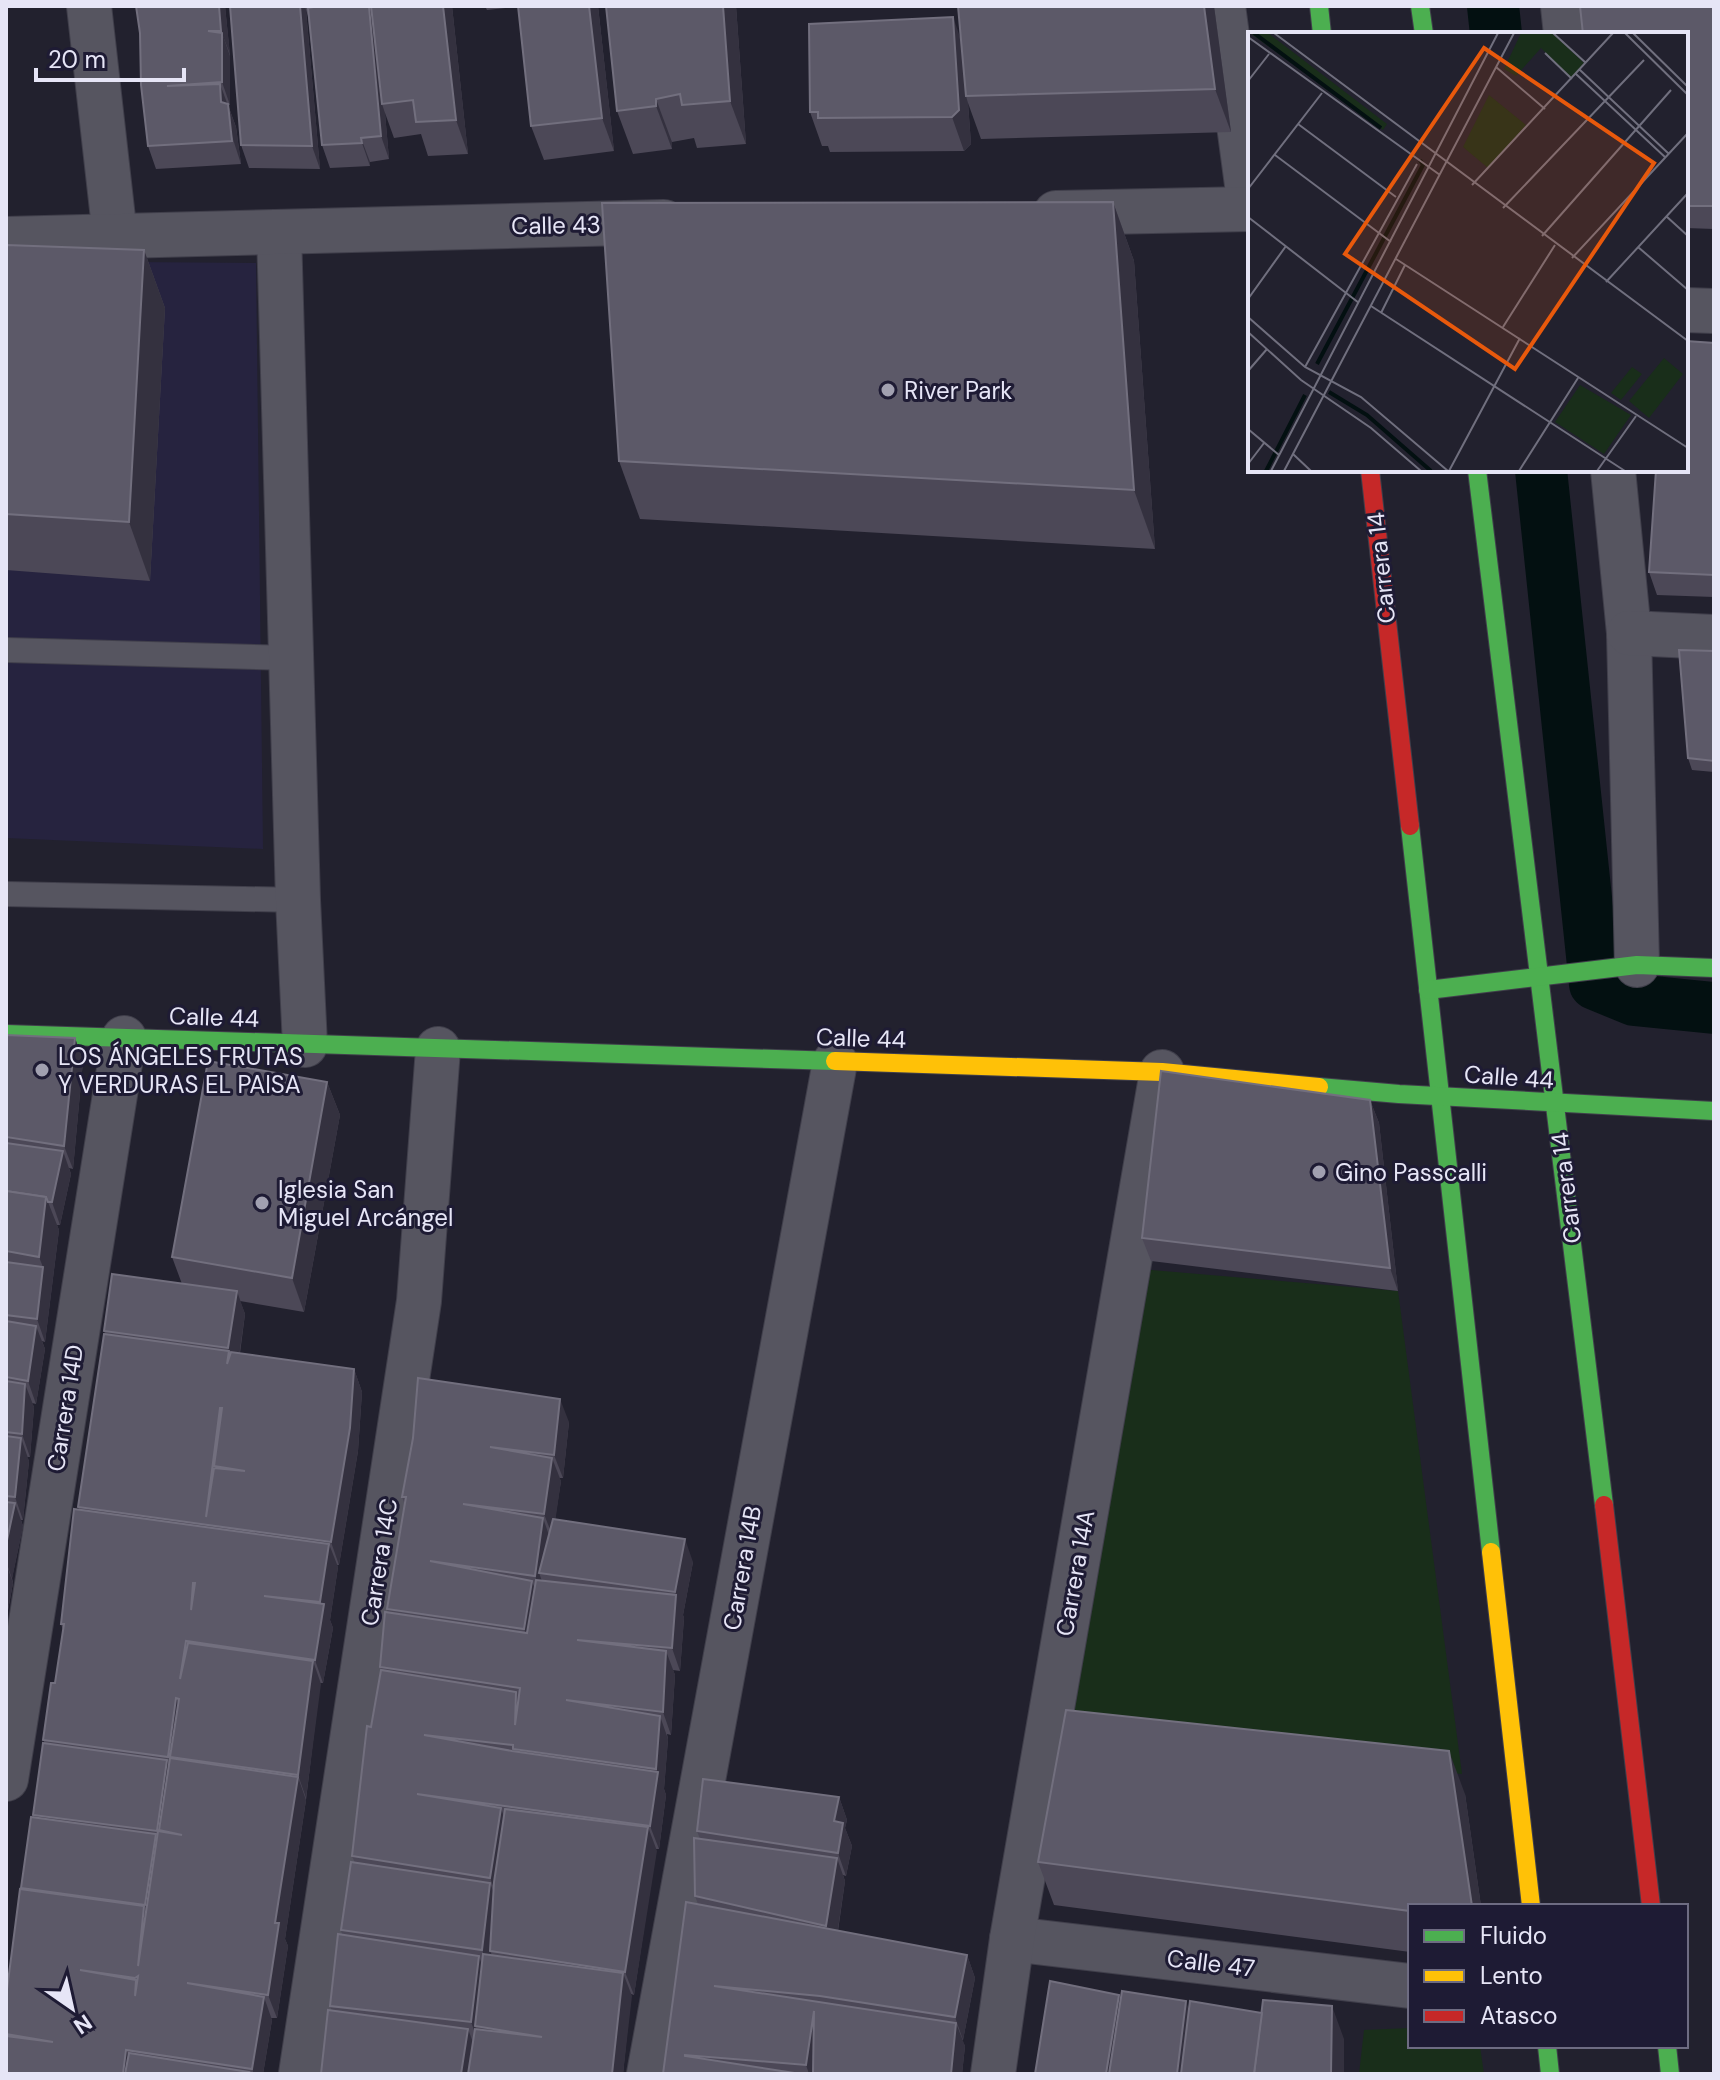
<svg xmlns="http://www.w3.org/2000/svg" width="1720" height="2080" font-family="'DM Sans',sans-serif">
<rect width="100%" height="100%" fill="#22212e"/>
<path fill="#26233f" d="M6 261 256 263 263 849 6 838Z"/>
<g fill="#192e1a">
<path d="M1128 1268 1398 1291 1462 1774 1063 1744Z"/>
<path d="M1410 2028V2046H1480L1484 2074H1359L1364 2030Z"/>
</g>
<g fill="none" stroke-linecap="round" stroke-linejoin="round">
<g stroke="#031011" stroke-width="52">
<path d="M1493 6 1496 34"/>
<path d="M1541 470 1595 984 1634 1000 1714 1008"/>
</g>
<g stroke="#403f4b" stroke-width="26">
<g id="lane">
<path d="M6 650 291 658"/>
<path d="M6 894 298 900"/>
</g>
</g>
<g stroke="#403f4b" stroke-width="46">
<g id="street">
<path d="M89 6 115 236"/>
<path d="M1223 6 1250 207"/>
<path d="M1563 6 1566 34"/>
<path d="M1056 213 1250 209"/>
<path d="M279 232 298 900 305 1045"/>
<path d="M6 239 664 222"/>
<path d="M1686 310 1714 311"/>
<path d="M1613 470 1629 633 1637 965"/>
<path d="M1629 633 1714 637"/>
<path d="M6 1779 124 1038"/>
<path d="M1012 1939 1410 1986"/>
<path d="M301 2074 419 1301 438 1049"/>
<path d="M649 2074 835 1062"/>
<path d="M993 2074 1012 1939 1162 1072"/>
</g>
</g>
<g stroke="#403f4b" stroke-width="20">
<g id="fast">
<path d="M1319 6 1322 34"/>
<path d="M1420 6 1424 34"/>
<path d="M1477 470 1604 1505"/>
<path d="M1410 826 1491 1552"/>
<path d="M1428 990 1637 965 1714 968"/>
<path d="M6 1034 835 1061"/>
<path d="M1319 1087 1399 1094 1714 1111"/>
<path d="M1547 2046 1550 2074"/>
<path d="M1667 2046 1670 2074"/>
</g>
</g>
<g stroke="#403f4b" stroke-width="20">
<g id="slow">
<path d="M835 1061 1162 1072 1319 1087"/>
<path d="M1491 1552 1531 1906"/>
</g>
</g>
<g stroke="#403f4b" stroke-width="20">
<g id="jam">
<path d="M1370 470 1410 826"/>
<path d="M1604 1505 1651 1906"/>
</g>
</g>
<use href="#lane" stroke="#565560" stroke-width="24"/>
<use href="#street" stroke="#565560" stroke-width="44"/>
<use href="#fast" stroke="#4caf50" stroke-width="18"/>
<use href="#slow" stroke="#ffc107" stroke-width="18"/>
<use href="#jam" stroke="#c62828" stroke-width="18"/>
</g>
<g fill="#4c4857">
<path d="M225 6 230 56V105H228L236 127 241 164 156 169 148 146 140 33Z"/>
<path d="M230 6H452L468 154 428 156 421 134 394 138 385 113 389 159 370 162V166L330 168 322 145 308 16 306 10 320 169 249 168 241 145Z"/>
<path d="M485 6H516V7L487 10Z"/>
<path d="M518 6H598L614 151 544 160 531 126Z"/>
<path d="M736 6 746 144 697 148 694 138 672 142V149L633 154 617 111Z"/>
<path d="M1214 6 1231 132 981 139 968 103 971 144 964 151 830 152 828 146H822L810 112 961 39Z"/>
<path d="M1714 6V229L1686 228V34Z"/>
<path d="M1113 202 1134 261 1155 549 640 519 619 461Z"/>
<path d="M6 245 144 250 165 308 150 581 6 570Z"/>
<path d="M1714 343V597L1657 595 1649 572Z"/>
<path d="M1714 651V772L1692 770 1688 758Z"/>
<path d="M6 1035 75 1038 83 1061 73 1169 69 1168 71 1174 60 1225H57L59 1230 45 1342 42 1341 45 1349 36 1404 32 1403 34 1407 30 1457H27L29 1461 23 1520H21L23 1526 12 1578 13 1583 6 1621Z"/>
<path d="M327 1082 340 1115 304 1312 240 1301 245 1314 240 1353 354 1369 362 1392 358 1451 339 1565H337L338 1567 330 1620 333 1628 323 1683H320L306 1800 285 1939 288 1946 277 2018H271L272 2020 263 2074H6V1997L21 1888 45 1744 43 1740 55 1683 63 1630 61 1624 105 1334 104 1331 182 1284 172 1257Z"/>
<path d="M1370 1100 1379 1123 1398 1291 1151 1261 1142 1238Z"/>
<path d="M569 1422 563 1478H559L561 1481 555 1519 693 1562 683 1615 684 1618 680 1671 673 1670 675 1675 671 1735 667 1734 668 1739 664 1789 666 1795 659 1849H656L634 1995 631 1994 623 2074 332 2011 330 2006 342 1934 341 1930 355 1863 352 1856 381 1670 380 1667 388 1613 387 1609 405 1505 402 1497Z"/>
<path d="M1465 1794 1481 1906H1410V1952L1054 1905 1038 1862Z"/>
<path d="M839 1797 847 1820 845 1828 852 1846 846 1876 843 1875 845 1881 838 1931 967 1955 975 1978 963 2040H962L965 2046 962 2074H663L698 1904 695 1896 700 1839 697 1831Z"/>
</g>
<g fill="#34313f">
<path d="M219 6H225L230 54 221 31Z"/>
<path d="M300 6H305L306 10 320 169 312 146Z"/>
<path d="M443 6H452L468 154 456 120Z"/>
<path d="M589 6H598L614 151 602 118Z"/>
<path d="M723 6H736L746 144 730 101Z"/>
<path d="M1204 6H1214L1231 132 1215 89Z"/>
<path d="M369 7 378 30 382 104 385 113 389 159 381 136Z"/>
<path d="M953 17 965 51 966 96 968 103 971 144 964 151 952 117Z"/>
<path d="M222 33 230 56V105L222 82Z"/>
<path d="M220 84 236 127 241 164 221 102Z"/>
<path d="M656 99 672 142V149L656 106Z"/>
<path d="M361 138 370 162V166L362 143Z"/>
<path d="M1113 202 1134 261 1155 549 1134 490Z"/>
<path d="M144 250 165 308 150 581 129 522Z"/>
<path d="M75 1038 83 1061 73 1169 64 1146Z"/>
<path d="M327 1082 340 1115 304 1312 292 1278Z"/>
<path d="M1370 1100 1379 1123 1398 1291 1390 1268Z"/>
<path d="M63 1151 71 1174 60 1225 52 1202Z"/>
<path d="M46 1197 59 1230 45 1342 37 1319 43 1267 39 1257Z"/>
<path d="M237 1291 245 1314 237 1371 228 1348Z"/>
<path d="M36 1326 45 1349 36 1404 28 1381Z"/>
<path d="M354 1369 362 1392 358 1451 339 1565 331 1542Z"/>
<path d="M25 1384 34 1407 30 1457 22 1434Z"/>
<path d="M560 1399 569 1422 563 1478 554 1455Z"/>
<path d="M220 1408 228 1431 214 1466 221 1486 206 1517Z"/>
<path d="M21 1438 29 1461 23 1520 15 1497Z"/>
<path d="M552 1458 561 1481 553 1537 544 1514Z"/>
<path d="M15 1503 23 1526 12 1579 6 1561V1545Z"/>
<path d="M543 1518 551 1541 539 1573 545 1589 544 1599 535 1576Z"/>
<path d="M685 1539 693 1562 683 1615 684 1618 680 1671 672 1648 676 1595 675 1592Z"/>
<path d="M329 1544 338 1567 330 1620 333 1628 323 1683 315 1660 323 1610 320 1602Z"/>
<path d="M6 1563 13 1583 6 1621Z"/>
<path d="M532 1581 540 1604 532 1652 524 1629Z"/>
<path d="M666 1651 675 1675 671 1735 663 1712Z"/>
<path d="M313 1661 321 1684 306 1798 298 1775Z"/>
<path d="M176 1698 184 1721 170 1757 177 1776V1780L168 1757Z"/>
<path d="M660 1716 668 1739 664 1789 666 1795 659 1849 650 1826 658 1774 656 1769Z"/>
<path d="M1449 1751 1465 1794 1481 1906H1472Z"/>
<path d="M167 1760 176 1783 159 1830 166 1849 165 1854 157 1831Z"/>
<path d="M298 1777 306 1800 285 1939 288 1946 277 2018 268 1995 275 1923Z"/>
<path d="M839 1797 847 1820 845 1828 852 1846 846 1876 838 1853 834 1821Z"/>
<path d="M501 1808 509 1831 499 1901 490 1878Z"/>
<path d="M648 1827 657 1851 634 1995 625 1972Z"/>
<path d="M156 1834 164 1857 153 1928 145 1905Z"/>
<path d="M837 1858 845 1881 835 1949 826 1926Z"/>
<path d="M490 1883 499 1906 490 1951 493 1957 491 1973 482 1950Z"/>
<path d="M967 1955 975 1978 963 2040 955 2017Z"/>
<path d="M479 1956 487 1979 475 2026 480 2041V2046L471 2022Z"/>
<path d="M623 1973 632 1996 623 2074H612Z"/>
<path d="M1119 1995 1128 2018 1118 2074H1106Z"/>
<path d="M264 1997 272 2020 263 2074H254L252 2069Z"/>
<path d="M1186 2001 1194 2024 1188 2074H1177Z"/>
<path d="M1332 2006 1344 2039V2074H1331Z"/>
<path d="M814 2011 816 2074H809L806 2065Z"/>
<path d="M956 2023 965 2046 962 2074H951Z"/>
<path d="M468 2029 477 2053 473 2074H461Z"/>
<path d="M126 2050 135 2073V2074H123Z"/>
</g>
<g fill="#5c5968" stroke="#726f7e" stroke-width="2" fill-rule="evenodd">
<path d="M136 6H219L221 31H208L222 33V82L167 86 220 84 221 102 228 104 232 141 148 146 141 85 140 33Z"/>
<path d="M230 6H300L312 146 241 145Z"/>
<path d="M319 6 369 7 381 136 361 138 362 143 322 145 308 8Z"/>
<path d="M371 6H443L456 120 416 122 413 100 382 104Z"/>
<path d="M518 6H589L602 118 531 126Z"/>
<path d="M606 6H723L730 101 682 105 680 94 656 99V106L617 111Z"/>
<path d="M958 6H1204L1215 89 966 96Z"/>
<path d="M1580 6H1714V206H1686V34H1583Z"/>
<path d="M953 17 959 110 952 117 818 118V112H810L809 24Z"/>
<path d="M1113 202 1134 490 619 461 602 203Z"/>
<path d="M6 245 144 250 129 522 6 514Z"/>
<path d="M1686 341 1714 343V575L1649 572 1656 470H1686Z"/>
<path d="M1679 650 1714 651V761L1688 758Z"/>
<path d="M6 1035 75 1038 64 1146 6 1137Z"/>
<path d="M208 1061 327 1082 292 1278 172 1257Z"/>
<path d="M1161 1071 1370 1100 1390 1268 1142 1238Z"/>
<path d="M6 1143 63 1151 52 1202H48L46 1197 6 1191Z"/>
<path d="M6 1191 46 1197 39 1257 6 1251Z"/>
<path d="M6 1262 43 1267 37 1319 6 1315Z"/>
<path d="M112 1274 237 1291 228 1348 104 1331Z"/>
<path d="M6 1321 36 1326 28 1381 6 1377Z"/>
<path d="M104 1334 229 1351 227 1364 231 1352 354 1369 350 1428 331 1542 78 1507ZM220 1408H222L214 1466 245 1471 214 1468 206 1517Z"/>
<path d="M418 1378 560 1399 554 1455 490 1447 552 1458 544 1514 463 1504 543 1518 535 1576 430 1561 532 1581 524 1629 387 1609 406 1497H402L413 1438Z"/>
<path d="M6 1381 25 1384 22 1434 6 1432Z"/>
<path d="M6 1436 21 1438 15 1497 6 1496Z"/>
<path d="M6 1502 15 1503 6 1545Z"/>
<path d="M74 1509 329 1544 320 1602 264 1596 324 1604 315 1660 186 1641 180 1679 188 1643 313 1661 298 1775 170 1757 179 1699 176 1698 168 1757 43 1740 51 1683H55L64 1624H61ZM193 1583H195L191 1610Z"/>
<path d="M553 1519 685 1539 675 1592 539 1573Z"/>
<path d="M536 1580 676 1595 672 1648 577 1640 666 1651 663 1712 566 1700 660 1716 656 1769 513 1749V1745L424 1735 512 1751 658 1772 650 1826 417 1794 501 1808 490 1878 352 1856 367 1726 371 1727 381 1670 516 1692 515 1725 520 1688 380 1667 385 1612 527 1633Z"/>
<path d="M1066 1710 1449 1751 1472 1906H1410V1911L1038 1862Z"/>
<path d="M43 1743 167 1760 157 1831 33 1815Z"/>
<path d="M170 1758 298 1777 275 1923H279L268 1995 187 1983 264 1997 252 2069 126 2050 123 2074H6V2036L53 2042 6 2034V1997L20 1889 144 1906 138 1966 158 1831 182 1835 159 1830ZM80 1970 135 1978 138 1976 135 1996 136 1980Z"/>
<path d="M703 1779 839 1797 834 1821 843 1823 838 1853 697 1831Z"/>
<path d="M505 1809 648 1827 625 1972 490 1951 494 1882Z"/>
<path d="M31 1817 156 1834 145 1905 21 1888Z"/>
<path d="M694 1838 837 1858 826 1926 695 1896Z"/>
<path d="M351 1862 490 1883 482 1950 341 1930Z"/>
<path d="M686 1902 967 1955 955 2017 820 1996 714 1986 956 2023 951 2074H813L814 2011 806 2065 685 2055V2056L801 2074H663Z"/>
<path d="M338 1934 479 1956 471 2022 330 2006Z"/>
<path d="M483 1954 623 1973 612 2074H468L475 2029 542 2037 475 2026Z"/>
<path d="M1050 1981 1119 1995 1106 2074H1035Z"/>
<path d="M1122 1991 1186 2001 1177 2074H1109Z"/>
<path d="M1263 2000 1332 2006 1331 2074H1254Z"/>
<path d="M1190 2001 1262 2013 1254 2074H1181Z"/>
<path d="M328 2010 468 2029 461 2074H321Z"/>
<path d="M129 2053 249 2072 248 2074H125Z"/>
</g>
<g fill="#a1a0b0" stroke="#1e1b34" stroke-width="3">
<circle cx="888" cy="390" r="8"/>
<circle cx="42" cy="1070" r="8"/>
<circle cx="1319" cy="1172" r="8"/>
<circle cx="262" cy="1203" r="8"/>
</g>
<g text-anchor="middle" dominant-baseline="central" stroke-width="6" stroke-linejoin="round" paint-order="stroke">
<g font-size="24" fill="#e6e5f6" stroke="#1e1b34">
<text transform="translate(556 225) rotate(-1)">Calle 43</text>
<text transform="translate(1381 568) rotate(-96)">Carrera 14</text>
<text transform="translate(214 1017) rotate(2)">Calle 44</text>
<text transform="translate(861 1038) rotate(2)">Calle 44</text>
<text transform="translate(1509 1077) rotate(4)">Calle 44</text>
<text transform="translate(1566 1188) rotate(-97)">Carrera 14</text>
<text transform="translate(65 1408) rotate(-81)">Carrera 14D</text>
<text transform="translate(379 1562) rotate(-81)">Carrera 14C</text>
<text transform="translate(742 1568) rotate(-80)">Carrera 14B</text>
<text transform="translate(1075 1573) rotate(-80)">Carrera 14A</text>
<text transform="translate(1211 1963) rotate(7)">Calle 47</text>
</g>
<g font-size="24" fill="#e6e5f6" stroke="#1e1b34" text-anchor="start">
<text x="904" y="390">River Park</text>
<text x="58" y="1056">LOS ÁNGELES FRUTAS<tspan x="58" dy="28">Y VERDURAS EL PAISA</tspan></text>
<text x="1335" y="1172">Gino Passcalli</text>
<text x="278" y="1189">Iglesia San<tspan x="278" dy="28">Miguel Arcángel</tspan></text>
</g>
</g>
<g transform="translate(1248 32)">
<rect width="440" height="440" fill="#22212e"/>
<path d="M2 1H20L139 92 135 98ZM273 1H304L336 31 323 46 293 16 268 44 256 37ZM241 63 278 93 240 136 215 115ZM416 326 435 342 401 386 381 369ZM384 335 394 342 373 368 363 361ZM332 353 383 383 356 422 307 390Z" fill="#192e1a"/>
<path fill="none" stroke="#031011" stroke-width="4" d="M6 1 133 96M69 332 175 133 172 128M81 360 119 383 183 439M18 439 57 363"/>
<path fill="none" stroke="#706f7e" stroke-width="2" d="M26 1 440 309M305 1 338 31M377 1 440 63M385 1 440 55M0 5 192 143M297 21 324 47M248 35 297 77M332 38 421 122M328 42 418 126M0 49 21 22M50 92 148 165M27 123 143 210M224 153 365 1M0 157 74 61M255 176 396 28M418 184 440 204M0 185 111 271M294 204 423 58M390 215 440 258M324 226 440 101M148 227 440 416M358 250 440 161M0 267 38 214M123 274 377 439M133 281 157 233M0 285 57 335 113 365 200 439M255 295 307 213M0 300 53 348 123 396 173 439M57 335 169 132M0 339 19 317M0 397 31 423M45 422 63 439M0 432 16 411M23 439 250 1M36 439 266 1M201 439 272 306M271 439 330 346M349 439 388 384"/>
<path fill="#e8590c" fill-opacity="0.15" stroke="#e8590c" stroke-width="4" d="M236 16 406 131 267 337 97 222Z"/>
<rect width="440" height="440" fill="none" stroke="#e6e5f6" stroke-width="4"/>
</g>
<rect width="1720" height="2080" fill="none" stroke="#e6e5f6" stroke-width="16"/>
<rect x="1408" y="1904" width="280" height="144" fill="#1e1b34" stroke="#6e6c82" stroke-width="2"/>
<rect x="1424" y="1930" width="40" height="12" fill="#4caf50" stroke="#6e6c82" stroke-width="2"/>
<text x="1480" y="1944" font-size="24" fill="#e6e5f6">Fluido</text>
<rect x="1424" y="1970" width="40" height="12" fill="#ffc107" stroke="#6e6c82" stroke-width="2"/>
<text x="1480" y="1984" font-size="24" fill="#e6e5f6">Lento</text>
<rect x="1424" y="2010" width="40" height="12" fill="#c62828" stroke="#6e6c82" stroke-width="2"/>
<text x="1480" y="2024" font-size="24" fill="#e6e5f6">Atasco</text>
<g transform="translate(72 2008) rotate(146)" stroke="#1e1b34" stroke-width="6" paint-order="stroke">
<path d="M0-6L14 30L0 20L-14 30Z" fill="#e6e5f6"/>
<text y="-12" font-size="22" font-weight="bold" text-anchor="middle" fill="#e6e5f6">N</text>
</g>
<path d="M36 68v12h148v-12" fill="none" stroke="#e6e5f6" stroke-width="4"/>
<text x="48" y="68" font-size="24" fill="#e6e5f6" stroke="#1e1b34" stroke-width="6" paint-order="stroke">20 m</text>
</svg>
